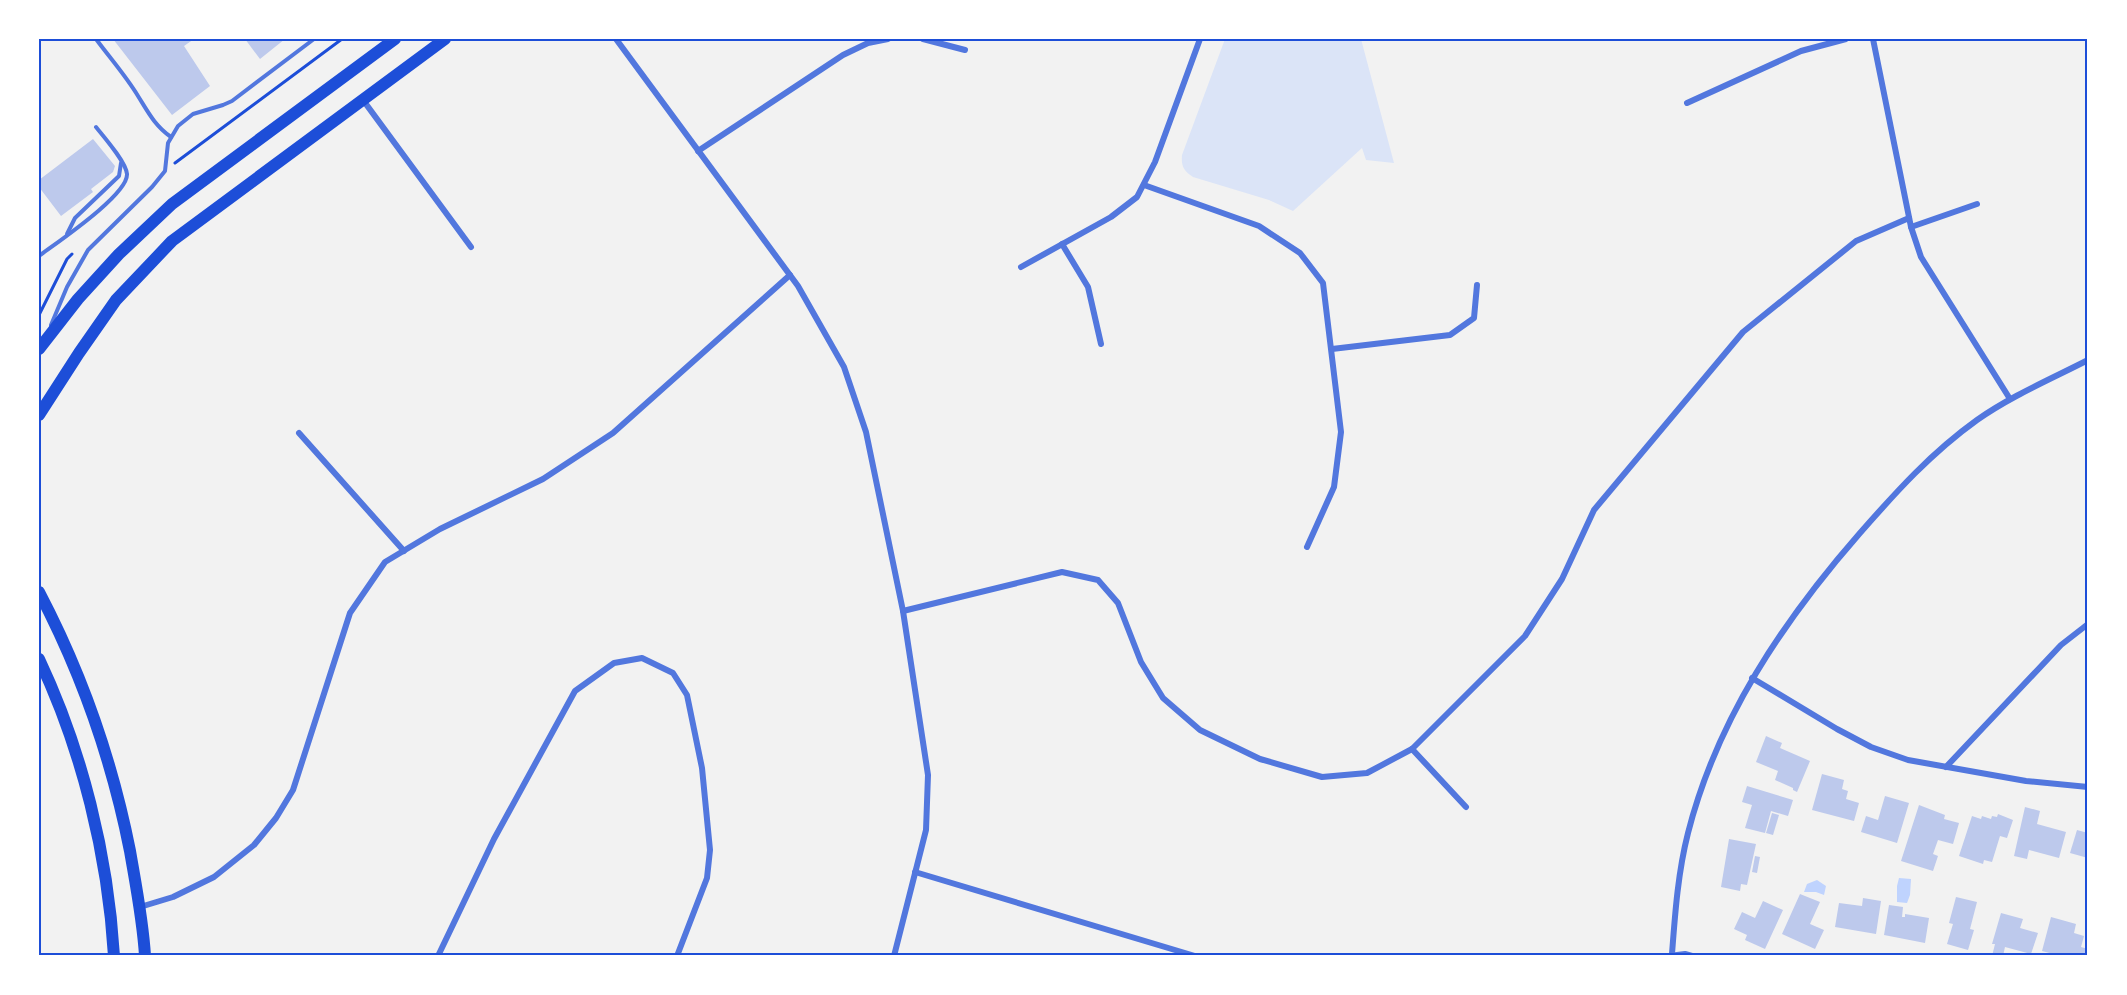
<svg xmlns="http://www.w3.org/2000/svg" width="2127" height="995" font-family="'PT Sans Narrow',sans-serif">
<rect width="100%" height="100%" fill="#f2f2f2"/>
<path fill="#dbe4f7" d="M1225 39H1361L1394 163 1366 160 1362 148 1293 211 1269 200 1193 177C1184 171 1181 167 1182 155Z"/>
<g fill="#bfd3fe">
<path d="M1899 878 1911 879 1910 895 1907 903 1897 902V886Z"/>
<path d="M1817 880 1826 886 1824 895 1816 892H1804L1807 884Z"/>
</g>
<g fill="#bdc9ec">
<path d="M113 39H194L184 46 210 86 172 115Z"/>
<path d="M245 39H285L260 59Z"/>
<path d="M93 139 115 166 113 172 91 189 93 192 61 216 39 187V180Z"/>
<path d="M1766 736 1782 743 1780 748 1810 761 1797 792 1793 790V788L1775 780 1778 771 1756 762Z"/>
<path d="M1822 774 1844 780 1842 789 1848 791 1846 799 1859 803 1854 821 1812 810Z"/>
<path d="M1747 786 1793 800 1788 816 1771 811 1765 833 1745 828 1752 805 1742 802Z"/>
<path d="M1885 796 1909 803 1897 843 1861 832 1866 816 1878 820Z"/>
<path d="M1919 805 1945 815 1944 819 1959 823 1953 844 1938 840 1933 854 1938 856 1933 871 1901 861Z"/>
<path d="M2025 807 2040 811 2037 824 2066 832 2059 858 2029 850 2027 859 2014 856Z"/>
<path d="M1772 813 1779 815 1773 835 1766 833Z"/>
<path d="M1998 814 2013 820 2007 838 2000 836 1992 862 1984 860 1983 864 1959 856 1972 816 1981 819 1982 816 1991 819 1992 816 1997 817Z"/>
<path d="M2077 830 2088 833V858L2070 853Z"/>
<path d="M1729 839 1756 844 1747 885 1741 884 1740 891 1721 887Z"/>
<path d="M1755 856 1760 857 1757 873 1752 872Z"/>
<path d="M1800 894 1820 902 1810 924 1824 930 1815 949 1782 934Z"/>
<path d="M1956 897 1977 902 1970 929 1974 930 1968 950 1947 944 1953 924 1949 923Z"/>
<path d="M1863 898 1881 901 1876 934 1835 927 1839 903 1862 906Z"/>
<path d="M1763 901 1783 910 1765 949 1745 940 1747 935 1734 929 1742 912 1755 918Z"/>
<path d="M1889 905 1903 907 1902 917H1905V914L1929 918 1925 943 1884 935Z"/>
<path d="M2001 913 2023 919 2020 928 2038 933 2031 954 2005 947 2003 956H1992L1995 944H1992Z"/>
<path d="M2051 917 2076 924 2074 933 2084 936 2081 947 2088 949 2086 956H2061L2042 951Z"/>
</g>
<g fill="none" stroke-linecap="round" stroke-linejoin="round">
<g stroke="#1d4ed8" stroke-width="3">
<path d="M175 163 342 39"/>
<path d="M39 315 67 259 72 254"/>
</g>
<g stroke="#5277de" stroke-width="4">
<path d="M96 39C110 58 126 76 138 96 148 112 155 126 171 137"/>
<path d="M67 234 75 218 119 176 121 163"/>
<path d="M39 256C56 243 128 195 127 174 126 162 104 137 96 127"/>
<path d="M51 325 67 287 88 250 152 187 165 171 168 143 178 126 193 114 223 105 232 101 314 39"/>
</g>
<g stroke="#5277de" stroke-width="6">
<path d="M616 39 798 286 844 367 866 432 903 611 928 775 926 830 894 956"/>
<path d="M923 39 965 50"/>
<path d="M1873 39 1911 227 1921 257 2010 399"/>
<path d="M363 100 471 247"/>
<path d="M1687 103 1801 51 1846 39"/>
<path d="M698 151 843 55 868 43 888 39"/>
<path d="M1144 185 1259 226 1300 253 1323 283 1341 432 1334 487 1307 547"/>
<path d="M1911 227 1977 204"/>
<path d="M1062 244 1088 287 1101 344"/>
<path d="M1021 267 1111 217 1137 197 1155 162 1200 39"/>
<path d="M1332 349 1450 335 1474 318 1477 285"/>
<path d="M299 433 404 551"/>
<path d="M903 611 1062 572 1098 580 1118 603 1141 662 1163 698 1200 730 1260 759 1322 777 1367 773 1412 749 1525 636 1562 579 1594 510 1743 332 1856 241 1909 218"/>
<path d="M1752 678 1837 729 1871 747 1908 760 2026 781 2088 787"/>
<path d="M1412 749 1466 807"/>
<path d="M1946 767 2061 645 2088 624"/>
<path d="M915 872 1195 956"/>
<path d="M140 907 173 897 214 877 254 845 276 818 293 790 350 613 385 562 440 529 543 479 613 433 790 275"/>
<path d="M1672 954C1675 914 1678 872 1688 833 1717 719 1783 621 1860 533 1896 492 1931 453 1977 420 2011 396 2051 379 2088 360"/>
<path d="M438 956 494 839 575 691 614 663 642 658 673 673 687 695 702 768 710 850 707 878 677 956"/>
<path d="M1669 956 1685 954 1692 956"/>
</g>
<g stroke="#1d4ed8" stroke-width="12">
<path d="M39 349 78 299 119 254 172 204 395 39"/>
<path d="M39 415 79 353 116 300 172 241 445 39"/>
<path d="M39 592C82 674 112 760 130 851 136 886 143 921 145 956"/>
<path d="M39 659C82 750 108 855 114 956"/>
</g>
</g>
<rect width="2127" height="995" fill="none" stroke="#ffffff" stroke-width="81"/>
<rect x="40" y="40" width="2046" height="914" fill="none" stroke="#1d4ed8" stroke-width="2"/>
</svg>
